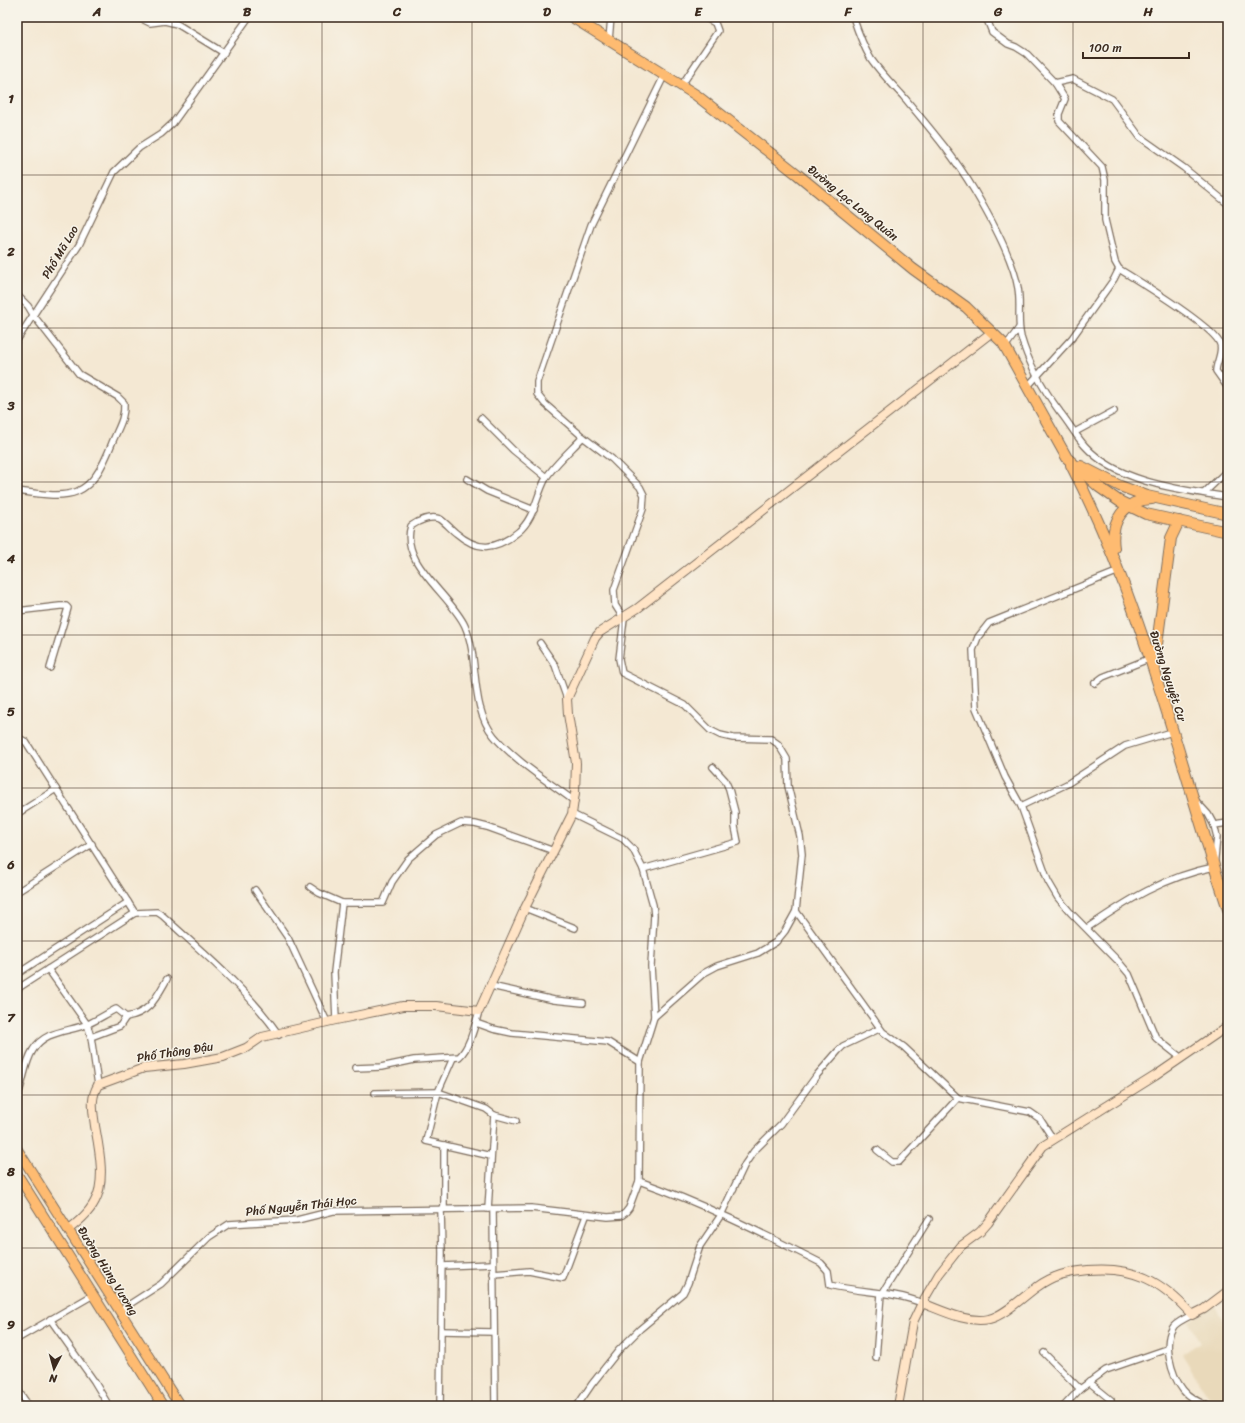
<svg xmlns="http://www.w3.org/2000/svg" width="1245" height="1423" font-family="Sriracha,sans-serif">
<rect width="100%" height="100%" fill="#f7f3e8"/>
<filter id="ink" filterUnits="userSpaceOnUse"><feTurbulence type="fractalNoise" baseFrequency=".025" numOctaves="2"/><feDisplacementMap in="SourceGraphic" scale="8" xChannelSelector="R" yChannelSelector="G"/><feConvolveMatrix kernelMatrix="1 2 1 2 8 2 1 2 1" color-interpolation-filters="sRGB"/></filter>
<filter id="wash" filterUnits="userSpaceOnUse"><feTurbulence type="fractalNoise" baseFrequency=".012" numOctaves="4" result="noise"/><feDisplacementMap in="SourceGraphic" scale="16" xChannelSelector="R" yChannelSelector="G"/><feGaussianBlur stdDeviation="0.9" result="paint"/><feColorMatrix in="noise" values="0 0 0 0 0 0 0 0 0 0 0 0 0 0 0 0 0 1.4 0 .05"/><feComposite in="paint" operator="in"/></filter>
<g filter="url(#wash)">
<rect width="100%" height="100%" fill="#f4e8d3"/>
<path fill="#e9d9ba" d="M1214 1305 1228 1327V1406H1214L1182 1354 1201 1342 1188 1321Z"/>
</g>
<g filter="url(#ink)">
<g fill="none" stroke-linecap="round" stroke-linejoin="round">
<g stroke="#7c6c5d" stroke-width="8">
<g id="street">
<path d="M138 17 150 23 165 21 177 24 224 53"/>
<path d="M853 17C858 32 863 46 871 59 880 72 892 84 903 96 928 126 954 156 974 190 990 217 1013 258 1018 288 1021 305 1017 321 1021 337 1029 365 1043 389 1060 412 1069 423 1076 436 1085 446 1118 483 1182 490 1228 497"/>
<path d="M986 17 992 32 1008 44 1016 47 1027 54 1055 83 1073 79 1112 99 1140 137 1184 168 1228 204"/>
<path d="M609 40 611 17"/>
<path d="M1055 83 1065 99 1059 114V121L1102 167 1105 180V220L1115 262 1119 269C1137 280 1214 327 1220 344 1223 352 1216 363 1216 371L1228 388"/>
<path d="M681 86 718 31 715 23 704 17"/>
<path d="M17 295 28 306 34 316 79 374 118 397 124 403C125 419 118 428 112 443 90 500 73 499 17 491"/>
<path d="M17 340 79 245 114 172 139 148 161 134 173 123 249 17"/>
<path d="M1005 347 1019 328"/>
<path d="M1028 386 1072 338 1114 279 1119 269"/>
<path d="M481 418 513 450 546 477"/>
<path d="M1075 432 1114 411"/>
<path d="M467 479 487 491 534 510"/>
<path d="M1204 493 1228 470"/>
<path d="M1119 571 989 623 978 637 973 650 976 708 1005 777 1021 806 1048 881 1058 898 1070 912 1118 961 1129 974 1156 1038 1180 1057"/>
<path d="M17 611 60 606H66L68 608 50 668"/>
<path d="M540 643 555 665 567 699"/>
<path d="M1095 683 1103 677 1151 658"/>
<path d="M17 737 26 742 135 913"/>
<path d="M574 801C549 782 515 761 494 736 469 706 480 660 465 626 451 595 399 563 411 526 418 521 431 515 440 519 445 522 451 529 456 533 478 552 496 550 518 532 535 518 536 496 546 478 553 466 573 448 583 437"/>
<path d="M1196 801 1208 814 1214 825"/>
<path d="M1021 806 1067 784 1125 746 1172 732"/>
<path d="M17 814 56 789"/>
<path d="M643 869 738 842 735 827V812L729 789 725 780 713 767"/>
<path d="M310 887 319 893 342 903H383L392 882 408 859 436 835 461 823 475 824 487 827 554 851"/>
<path d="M255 890 288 938 327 1022"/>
<path d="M17 892 92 844"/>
<path d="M525 908 575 928"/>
<path d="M796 911 883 1032 904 1047 958 1098 1030 1112 1040 1119 1053 1139"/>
<path d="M135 913 157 912 163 916C203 953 247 989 279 1035"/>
<path d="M1087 928C1128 900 1164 877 1214 867L1217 837 1214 825 1228 823"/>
<path d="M48 969 87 1024 91 1037 98 1085"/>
<path d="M17 974 128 902"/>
<path d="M491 986 554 1000 583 1003"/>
<path d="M17 989 135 913"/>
<path d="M654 1017 704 973 717 966 758 953 776 942 785 931 796 911 802 854 800 836 788 786 787 759 778 744 771 739 733 738 720 735 710 730 685 705 622 673 619 659 624 619 615 605 614 590 643 509 644 495 640 487 612 459 583 437 545 404 537 394V382L591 225 664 76"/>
<path d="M336 1020 334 972 342 903"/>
<path d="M476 1023 493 1029 512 1033 608 1042 640 1062"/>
<path d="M91 1037 120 1026 126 1017"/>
<path d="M453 1058 438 1092 426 1141 491 1156"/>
<path d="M355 1068 381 1067 414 1060 459 1057C470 1047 475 1025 479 1011"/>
<path d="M375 1093 438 1092 486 1109 494 1115 516 1121"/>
<path d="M17 1097C24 1082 24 1064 33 1050 45 1030 69 1032 88 1024 97 1020 106 1014 116 1009L126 1017C150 1013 156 998 167 979"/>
<path d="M444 1145V1209"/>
<path d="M877 1150 892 1162H899L958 1098"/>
<path d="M639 1181C702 1203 762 1233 821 1263L828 1271 830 1285C860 1293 893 1291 922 1303"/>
<path d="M488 1209 494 1115"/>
<path d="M493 1209 495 1406"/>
<path d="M442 1266 493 1264"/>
<path d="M493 1274 529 1271 563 1278 586 1216"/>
<path d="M882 1294 929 1219"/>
<path d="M119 1311 161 1284 209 1237 229 1224 297 1220 333 1211 531 1208 608 1217 621 1216 625 1213 629 1208 639 1181 640 1062 654 1017 651 966 654 915 653 905 643 869 633 849 623 839 572 814"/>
<path d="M1192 1315C1186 1318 1179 1321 1174 1326 1162 1342 1171 1375 1183 1390 1189 1398 1199 1402 1208 1406"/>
<path d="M50 1319 94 1381 109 1406"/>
<path d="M442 1331 493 1332"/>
<path d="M17 1339 93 1295"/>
<path d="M1044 1353 1080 1389"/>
<path d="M876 1358 881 1294"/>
<path d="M1089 1382 1111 1400"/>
<path d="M17 1389 29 1406"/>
<path d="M440 1406 442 1253 441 1209"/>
<path d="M577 1406 592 1384 619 1350 640 1329 683 1293 688 1283 700 1246 721 1215 745 1164 754 1151 781 1124 817 1075 838 1051 843 1046 879 1029"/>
<path d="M1064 1406 1080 1389 1106 1370 1167 1349"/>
</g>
</g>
<g stroke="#7c6c5d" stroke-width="10">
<g id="secondary">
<path d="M68 1230C78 1222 89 1213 95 1201 106 1181 99 1148 95 1126 93 1110 90 1099 98 1085L144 1068 184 1064 223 1057 246 1048 262 1037 336 1020 403 1006H436L479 1011 525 908 572 814 575 793 576 763 568 714 567 699 595 638 600 632 638 608 992 332"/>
<path d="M922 1303C941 1310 968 1324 989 1319 1004 1316 1024 1296 1037 1287 1053 1275 1068 1272 1088 1270 1134 1266 1162 1281 1192 1315L1204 1309 1228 1291"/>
<path d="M898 1406 913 1322 922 1303 939 1274 961 1246 980 1232 988 1223 1043 1146 1155 1076 1228 1026"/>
</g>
</g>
<g stroke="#7c6c5d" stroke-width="11">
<g id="primary">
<path d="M17 1149 180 1406"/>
<path d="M17 1174 163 1406"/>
</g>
</g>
<g stroke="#7c6c5d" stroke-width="12">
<g id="highway">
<path d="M572 17 696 95 797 174 913 269 966 307 1003 343 1067 458 1099 487 1119 501 1146 514 1228 532"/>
<path d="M1071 465C1144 605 1178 760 1228 909"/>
<path d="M1081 466 1120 486 1147 496 1228 514"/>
<path d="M1114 548C1110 521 1124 500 1152 499"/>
<path d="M1154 667 1171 538 1179 521"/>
</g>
</g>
<use href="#street" stroke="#fff" stroke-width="5.5"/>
<use href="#secondary" stroke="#ffe4c6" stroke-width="8"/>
<use href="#primary" stroke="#febb71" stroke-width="9"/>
<use href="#highway" stroke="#febb71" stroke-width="10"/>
</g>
</g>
<path fill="none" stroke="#3b2a1e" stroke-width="1" stroke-opacity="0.55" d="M172 17V1406M322 17V1406M472 17V1406M622 17V1406M773 17V1406M923 17V1406M1073 17V1406M17 175H1228M17 328H1228M17 482H1228M17 635H1228M17 788H1228M17 941H1228M17 1095H1228M17 1248H1228"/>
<g text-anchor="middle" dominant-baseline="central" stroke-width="3" stroke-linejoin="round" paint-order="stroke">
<g font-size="12" fill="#3b2a1e" stroke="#f7f3e8">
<text transform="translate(853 203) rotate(39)">Đường Lạc Long Quân</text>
<text transform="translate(60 252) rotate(-59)">Phố Mã Lao</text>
<text transform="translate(1168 676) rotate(72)">Đường Nguyệt Cư</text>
<text transform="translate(175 1052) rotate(-9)">Phố Thông Đậu</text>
<text transform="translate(301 1206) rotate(-6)">Phố Nguyễn Thái Học</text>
<text transform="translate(108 1271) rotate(58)">Đường Hùng Vương</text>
</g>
</g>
<rect width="1245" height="1423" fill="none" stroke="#f7f3e8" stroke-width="44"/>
<g transform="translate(54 1369) rotate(186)" stroke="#f7f3e8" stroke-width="3" paint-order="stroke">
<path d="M0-3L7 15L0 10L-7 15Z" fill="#3b2a1e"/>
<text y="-6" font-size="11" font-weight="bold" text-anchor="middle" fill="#3b2a1e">N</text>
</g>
<path d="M1083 52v6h106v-6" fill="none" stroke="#3b2a1e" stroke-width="2"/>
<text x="1089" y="52" font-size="12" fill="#3b2a1e" stroke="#f7f3e8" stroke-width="3" paint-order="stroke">100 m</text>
<rect x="22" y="22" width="1201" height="1379" fill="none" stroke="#3b2a1e" stroke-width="1.5"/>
<g font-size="13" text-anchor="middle" font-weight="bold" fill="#3b2a1e">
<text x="97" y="16">A</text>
<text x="247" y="16">B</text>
<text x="397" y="16">C</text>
<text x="547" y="16">D</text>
<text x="698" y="16">E</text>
<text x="848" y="16">F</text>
<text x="998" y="16">G</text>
<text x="1148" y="16">H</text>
<text x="11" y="103">1</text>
<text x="11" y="256">2</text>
<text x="11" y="410">3</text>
<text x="11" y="563">4</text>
<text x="11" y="716">5</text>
<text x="11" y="869">6</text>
<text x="11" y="1022">7</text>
<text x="11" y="1176">8</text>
<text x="11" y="1329">9</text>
</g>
</svg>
